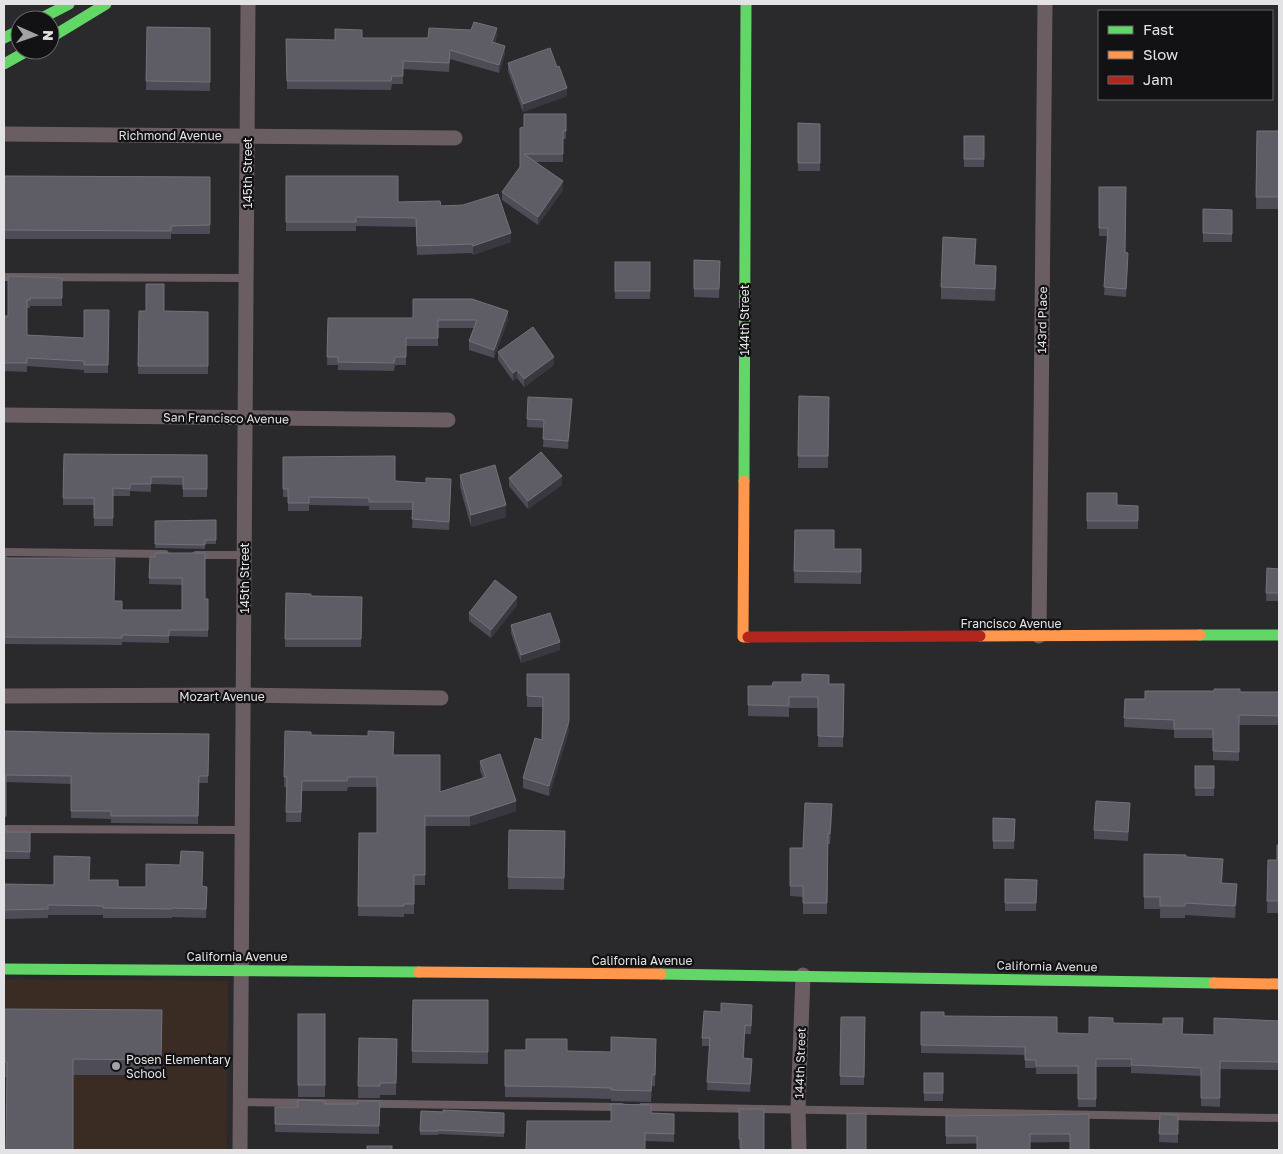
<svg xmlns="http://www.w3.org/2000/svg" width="1283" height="1154" font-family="'Golos Text',sans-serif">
<rect width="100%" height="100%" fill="#2a292c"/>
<path fill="#3a2c22" d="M4 979 228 981 227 1150H4Z"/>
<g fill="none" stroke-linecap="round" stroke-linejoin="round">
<g stroke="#6b5e62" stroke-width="8">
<path d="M4 277 246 278"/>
<path d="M4 552 165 554"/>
<path d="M196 555H244"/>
<path d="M4 829 242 830"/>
<path d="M240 1102 621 1107"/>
<path d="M642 1107 1279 1118"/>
</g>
<g stroke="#6b5e62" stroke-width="15">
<path d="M4 134 455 138"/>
<path d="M4 415 448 420"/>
<path d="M1039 636 1045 4"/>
<path d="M4 696 243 695 441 698"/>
<path d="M240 1150 248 6"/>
<path d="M799 1150 798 1109 803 975"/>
</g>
<g stroke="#63d668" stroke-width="11">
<path d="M38 20 69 4"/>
<path d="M4 38 20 30"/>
<path d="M50 38 106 4"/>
<path d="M4 64 29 50"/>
<path d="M744 481 746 4"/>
<path d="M1200 635H1279"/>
<path d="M4 969 419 972"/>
<path d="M661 974 1214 983"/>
</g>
<g stroke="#ff974d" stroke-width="11">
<path d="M744 481 743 637H748"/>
<path d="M980 636 1200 635"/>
<path d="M419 972 661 974"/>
<path d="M1214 983 1279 984"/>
</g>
<path stroke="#b3261e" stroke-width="11" d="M748 637 980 636"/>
</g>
<g fill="#4e4c56">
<path d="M147 27 210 28V91L146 90Z"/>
<path d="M497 36 495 43 505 54 499 73 450 59 449 72 403 69V84H392L391 90 287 89 286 39 335 40 362 38H428Z"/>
<path d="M508 63 567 96 523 112 508 71Z"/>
<path d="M566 114V139H563V162H535L563 190 538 225 502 200V192L520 167 524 127Z"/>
<path d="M798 123 820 124V171H798Z"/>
<path d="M1257 131H1279V209H1256Z"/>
<rect x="964" y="136" width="20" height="31"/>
<path d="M4 176 210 177V234H171V239H4Z"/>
<path d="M286 176 398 202 441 206 511 242 473 255 472 253 417 255 416 227 356 226V231H286Z"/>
<path d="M1099 187 1128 261 1126 297 1104 295 1108 236H1099Z"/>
<path d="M1203 209 1232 210V242H1203Z"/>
<path d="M976 251 975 265 996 278 995 301 941 299V287Z"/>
<path d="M694 260 720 261 719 298 694 297Z"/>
<rect x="615" y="262" width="35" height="37"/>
<path d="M8 276 62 278V306H30V308H27V335L84 338 109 310 108 373H84V370L27 366V372L4 371V316H8Z"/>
<path d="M139 311 208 312V374H138Z"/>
<path d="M328 318 508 320 494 358 469 350V341L474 328H438V346H406V365H395L394 371 338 370V365H327Z"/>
<path d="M498 352 554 365 524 387 517 378 513 381 498 360Z"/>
<path d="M799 396 829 397 828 468H798Z"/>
<path d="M572 407 568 449 543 447 544 428 527 427V419Z"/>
<path d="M64 454 207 455V497H183V485L151 484V492L130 491V496H113V526H94V505H63Z"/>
<path d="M283 457 395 481 451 487 449 530 412 528 413 510H369V506L309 505V511H288V497H283Z"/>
<path d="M460 475 506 517 471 527 460 487Z"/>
<path d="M509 478 562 485 528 509 509 486Z"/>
<path d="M1087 493 1117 505 1138 506V529H1087Z"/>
<path d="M216 520V544H205V549L155 548V521Z"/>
<path d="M795 530 834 549H861V584L794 583Z"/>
<path d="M155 553 205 599H208V637L169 636V643L122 642V645L4 644V557L114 601 122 610H182V585L149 584 150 557H155Z"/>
<path d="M1267 568 1279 569V601H1266Z"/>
<path d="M286 593 311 596 362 597 361 647H285Z"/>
<path d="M517 605 491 638 469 621V613Z"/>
<path d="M511 625 560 650 521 663 511 633Z"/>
<path d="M527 674 569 731 549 796 523 788V778L542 740 543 707H527Z"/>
<path d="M829 684H844L843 747H818V708H789V717L748 716V686H772Z"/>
<path d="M1240 692H1279V725H1239V761L1213 760V738H1174V730L1124 727 1125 699H1145Z"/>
<path d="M4 731 94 733 209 734 208 783H199L198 824 111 823V819L71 818V784L6 782V823L4 824Z"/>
<path d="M285 731 311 735 394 755 440 792 483 778 480 771V761L516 811 470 826H425V885H414V914H404V917L358 916 359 833H377V787H348L347 791H302L301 822H286L287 787H284Z"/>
<rect x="1195" y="766" width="19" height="30"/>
<path d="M1130 811 1128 841 1094 839V830Z"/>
<path d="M832 815 830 844H828L827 914H803V897L790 896V848H803Z"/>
<path d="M993 818 1015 819 1014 849H993Z"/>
<path d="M4 827 6 832H30V859H4Z"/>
<path d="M509 830 565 831 564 890 508 889Z"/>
<path d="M1279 845V913H1267L1268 860H1277Z"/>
<path d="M1144 854 1186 857 1223 871 1222 883 1237 896 1235 918 1185 915V918H1160V909H1144Z"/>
<path d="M1005 879 1037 880 1036 911H1005Z"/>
<path d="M89 880 118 887H207L206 918 172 917V918H103V915H48V918L4 919V884L54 885Z"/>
<path d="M413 1000H488V1064L412 1063Z"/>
<path d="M4 1009 162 1010 161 1075H73L4 1077Z"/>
<path d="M921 1012 1057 1033 1089 1034 1113 1023 1183 1034 1214 1035 1279 1021V1070L1220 1069V1107L1201 1106V1076L1131 1073V1067H1096V1107H1078V1074H1036V1068H1025V1055L921 1053Z"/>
<path d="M752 1013 751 1034H745L744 1058 752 1067 750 1092 707 1090 709 1046H702V1038Z"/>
<rect x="298" y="1014" width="27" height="83"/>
<path d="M841 1017H865L864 1085H840Z"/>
<path d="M359 1038 397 1039 396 1095H380V1098H358Z"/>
<path d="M505 1050 611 1052 656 1050 655 1086H652L651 1102 611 1101V1099L575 1098 505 1097Z"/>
<rect x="924" y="1073" width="19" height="28"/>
<path d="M380 1101 379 1134 275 1132V1107H298L325 1104H358Z"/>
<path d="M739 1109H764L741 1148H739Z"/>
<path d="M421 1111 504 1113V1137L438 1134V1135H420Z"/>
<path d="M651 1113 674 1114V1142L645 1141 611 1121Z"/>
<path d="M1089 1114 1070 1142 946 1144V1116Z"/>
<path d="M1160 1114 1178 1115V1143L1159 1142Z"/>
</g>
<g fill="#39373f">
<path d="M497 28V36L492 50V42Z"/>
<path d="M505 46V54L499 73V65Z"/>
<path d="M567 88V96L523 112V104Z"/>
<path d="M563 181V190L538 225V217Z"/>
<path d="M511 233V242L473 255V246Z"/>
<path d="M508 311V320L494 358V350Z"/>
<path d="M554 357V365L524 387V379Z"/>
<path d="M517 370V378L513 381V373Z"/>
<path d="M572 399V407L568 449V441Z"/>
<path d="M562 476V485L528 509V501Z"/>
<path d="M506 505V517L471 527V515Z"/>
<path d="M517 597V605L491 638V630Z"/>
<path d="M560 642V650L521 663V655Z"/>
<path d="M569 674V731L549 796V786Z"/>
<path d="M516 801V811L470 826V816Z"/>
<path d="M832 804V815L830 844V834Z"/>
<path d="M6 816V823L4 824V817Z"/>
<path d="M1237 884V896L1235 918V906Z"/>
</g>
<g fill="#5e5c65" stroke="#737179">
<path d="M474 22 497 28 492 42 505 46 499 65 450 50 449 63 403 61V76H392L391 81H287L286 39 335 40V29L362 30V38H428L429 28 471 30Z"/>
<path d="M147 27 210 28V82L146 81Z"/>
<path d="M550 48 557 67 559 66 567 88 523 104 508 63Z"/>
<path d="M524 114H566V131H563V154H524L563 181 538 217 502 192 520 167V128L524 127Z"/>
<path d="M798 123 820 124V163H798Z"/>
<path d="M1257 131H1279V197H1256Z"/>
<rect x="964" y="136" width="20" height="23"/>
<path d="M4 176 210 177V225L171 226V231L4 230Z"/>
<path d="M286 176H398V202L440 201 441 206 463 205 498 194 511 233 473 246 472 244 417 246 416 218 356 217V222H286Z"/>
<path d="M1099 187H1126L1125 252 1128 253 1126 289 1104 287 1108 228H1099Z"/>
<path d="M1203 209 1232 210V234L1203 233Z"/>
<path d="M943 237 976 239 974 265 996 266 995 289 941 287Z"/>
<path d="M694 260 720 261 719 289H694Z"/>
<rect x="615" y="262" width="35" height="29"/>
<path d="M8 276 62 278V298H30V300H27V335L84 338V310H109L108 365H84V361L27 358V363H4V316H8Z"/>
<path d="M146 284H164V311L208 312V366H138L139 311H146Z"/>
<path d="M413 299H472L508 311 494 350 469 341 477 320H438V338H406V357H395L394 363 338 362V357H327L328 318H413Z"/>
<path d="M533 327 554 357 524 379 517 370 513 373 498 352Z"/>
<path d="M799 396 829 397 828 456H798Z"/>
<path d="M528 397 572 399 568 441 543 439 544 420 527 419Z"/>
<path d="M541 452 562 476 528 501 509 478Z"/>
<path d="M64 454 207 455V489H183V477H151V484H130V489L113 488V518H94V498H63Z"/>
<path d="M395 456V481L426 483V478L451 479 449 522 412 519 413 502H369V498L309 497V503H288V489H283V457Z"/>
<path d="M495 465 506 505 471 515 460 475Z"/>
<path d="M1087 493H1117V505L1138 506V521H1087Z"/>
<path d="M216 520V540H205V545L155 544V521Z"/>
<path d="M795 530H834V549H861V572L794 571Z"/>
<path d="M155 553H205V599H208V630H169V636L122 635V638L4 637V557H7V558H115L114 601H122V610H182V578H149L150 557H155Z"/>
<path d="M1267 568 1279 569V593H1266Z"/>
<path d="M495 580 517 597 491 630 469 613Z"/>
<path d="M286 593 311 594V596L362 597 361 639H285Z"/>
<path d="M550 613 560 642 521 655 511 625Z"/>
<path d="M527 674H569V721L549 786 523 778 535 738 542 740 543 697 527 696Z"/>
<path d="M802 674 829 675V684H844L843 737 818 736V697H789V706L748 705V686H772L773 682H802Z"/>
<path d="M1214 689H1240V692H1279V716L1239 715V752L1213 751V729H1174V720L1124 718 1125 699H1145V691H1214Z"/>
<path d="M4 731 94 733 209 734 208 776H199L198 816H111V811H71V776L6 775V816L4 817Z"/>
<path d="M285 731 311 732V735L368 736V731L394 732 393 755H440V792L486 777 480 761 500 754 516 801 470 816H425V875H414V904H404V906H358L359 833H377V777H348L347 781H302L301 812H286L287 777H284Z"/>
<rect x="1195" y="766" width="19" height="22"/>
<path d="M1096 801 1130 803 1128 832 1094 830Z"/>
<path d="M805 803 832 804 830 834 828 833 827 903H803V886H790V848H803Z"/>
<path d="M993 818 1015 819 1014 841H993Z"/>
<path d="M4 827H6V832H30V852L4 851Z"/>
<path d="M509 830 565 831 564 878 508 877Z"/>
<path d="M1277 845H1279V901H1267L1268 860H1277Z"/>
<path d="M181 851 203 852 202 886 207 887 206 909 172 908V909L103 908V906L48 905V909L4 910V884L54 885V856L90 857 89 880H118V887H146V864L180 865Z"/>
<path d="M1144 854 1186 855V857L1223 859 1221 883 1237 884 1235 906 1185 903V906H1160V897H1144Z"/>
<path d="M1005 879 1037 880 1036 903H1005Z"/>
<path d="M413 1000H488V1052L412 1051Z"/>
<path d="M721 1003 752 1005 751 1026 745 1025 743 1058 752 1059 750 1084 707 1082 710 1038H702L704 1011 721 1012Z"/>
<path d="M4 1009 162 1010 161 1060 73 1059V1150H6L7 1062H4Z"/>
<path d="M921 1012H944V1016L1057 1017V1033L1089 1034V1017L1113 1018V1023L1163 1024V1018H1183L1182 1034 1214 1035V1018L1279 1021V1062L1220 1061V1098H1201V1068L1131 1065 1132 1059H1096V1099H1078V1066H1036V1060H1025V1047L921 1045Z"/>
<rect x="298" y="1014" width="27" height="71"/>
<path d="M841 1017H865L864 1077 840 1076Z"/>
<path d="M611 1037 656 1039 655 1075H652L651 1091 611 1090V1088L575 1087 505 1086V1050H526V1039H567V1051L611 1052Z"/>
<path d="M359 1038 397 1039 396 1083H380V1086H358Z"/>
<rect x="924" y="1073" width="19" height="20"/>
<path d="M298 1100 325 1101V1104H358V1101H380L379 1126 275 1124V1107H298Z"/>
<path d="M611 1104 651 1105V1113L674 1114V1134L645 1133V1150H526L527 1121H611Z"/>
<path d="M739 1109H764V1150H741V1139H739Z"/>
<path d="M443 1110 504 1113V1133L438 1130V1131H420L421 1111 443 1112Z"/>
<path d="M866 1113V1150H847V1114Z"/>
<path d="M1089 1114V1150H1070V1134H1030V1150H977V1136H946V1116Z"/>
<path d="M1160 1114 1178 1115V1134H1159Z"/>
<rect x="367" y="1146" width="25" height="4"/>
</g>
<circle fill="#a2a1a4" stroke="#121114" stroke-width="2" cx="116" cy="1066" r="5"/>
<g text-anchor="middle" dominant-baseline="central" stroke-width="4.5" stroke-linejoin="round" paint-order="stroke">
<g font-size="12" fill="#e3e2e5" stroke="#121114">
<text x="170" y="135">Richmond Avenue</text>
<text transform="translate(247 173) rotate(-90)">145th Street</text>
<text transform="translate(744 320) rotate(-90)">144th Street</text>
<text transform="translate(1042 320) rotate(-89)">143rd Place</text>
<text transform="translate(226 418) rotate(1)">San Francisco Avenue</text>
<text transform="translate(244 578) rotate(-90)">145th Street</text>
<text x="1011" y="623">Francisco Avenue</text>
<text x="222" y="696">Mozart Avenue</text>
<text x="237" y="956">California Avenue</text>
<text x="642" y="960">California Avenue</text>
<text transform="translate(1047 966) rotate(1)">California Avenue</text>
<text transform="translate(800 1063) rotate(-88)">144th Street</text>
</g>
<g font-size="12" fill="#e3e2e5" stroke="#121114" text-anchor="start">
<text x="126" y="1059">Posen Elementary<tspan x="126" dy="14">School</tspan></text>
</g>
</g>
<rect width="1283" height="1154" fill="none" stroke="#e3e2e5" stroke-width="10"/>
<rect x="1098" y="10" width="175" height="90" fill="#121114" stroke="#666568"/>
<rect x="1108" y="26" width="25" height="8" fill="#63d668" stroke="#666568"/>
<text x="1143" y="35" font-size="15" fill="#e3e2e5">Fast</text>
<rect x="1108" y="51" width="25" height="8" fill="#ff974d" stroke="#666568"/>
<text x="1143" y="60" font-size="15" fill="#e3e2e5">Slow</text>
<rect x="1108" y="76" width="25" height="8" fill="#b3261e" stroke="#666568"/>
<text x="1143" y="85" font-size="15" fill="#e3e2e5">Jam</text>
<g transform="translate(35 35) rotate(92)"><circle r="24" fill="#121114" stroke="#666568"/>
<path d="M0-4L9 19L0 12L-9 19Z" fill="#a2a1a4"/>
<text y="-8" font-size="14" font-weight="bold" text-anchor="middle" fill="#e3e2e5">N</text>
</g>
</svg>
